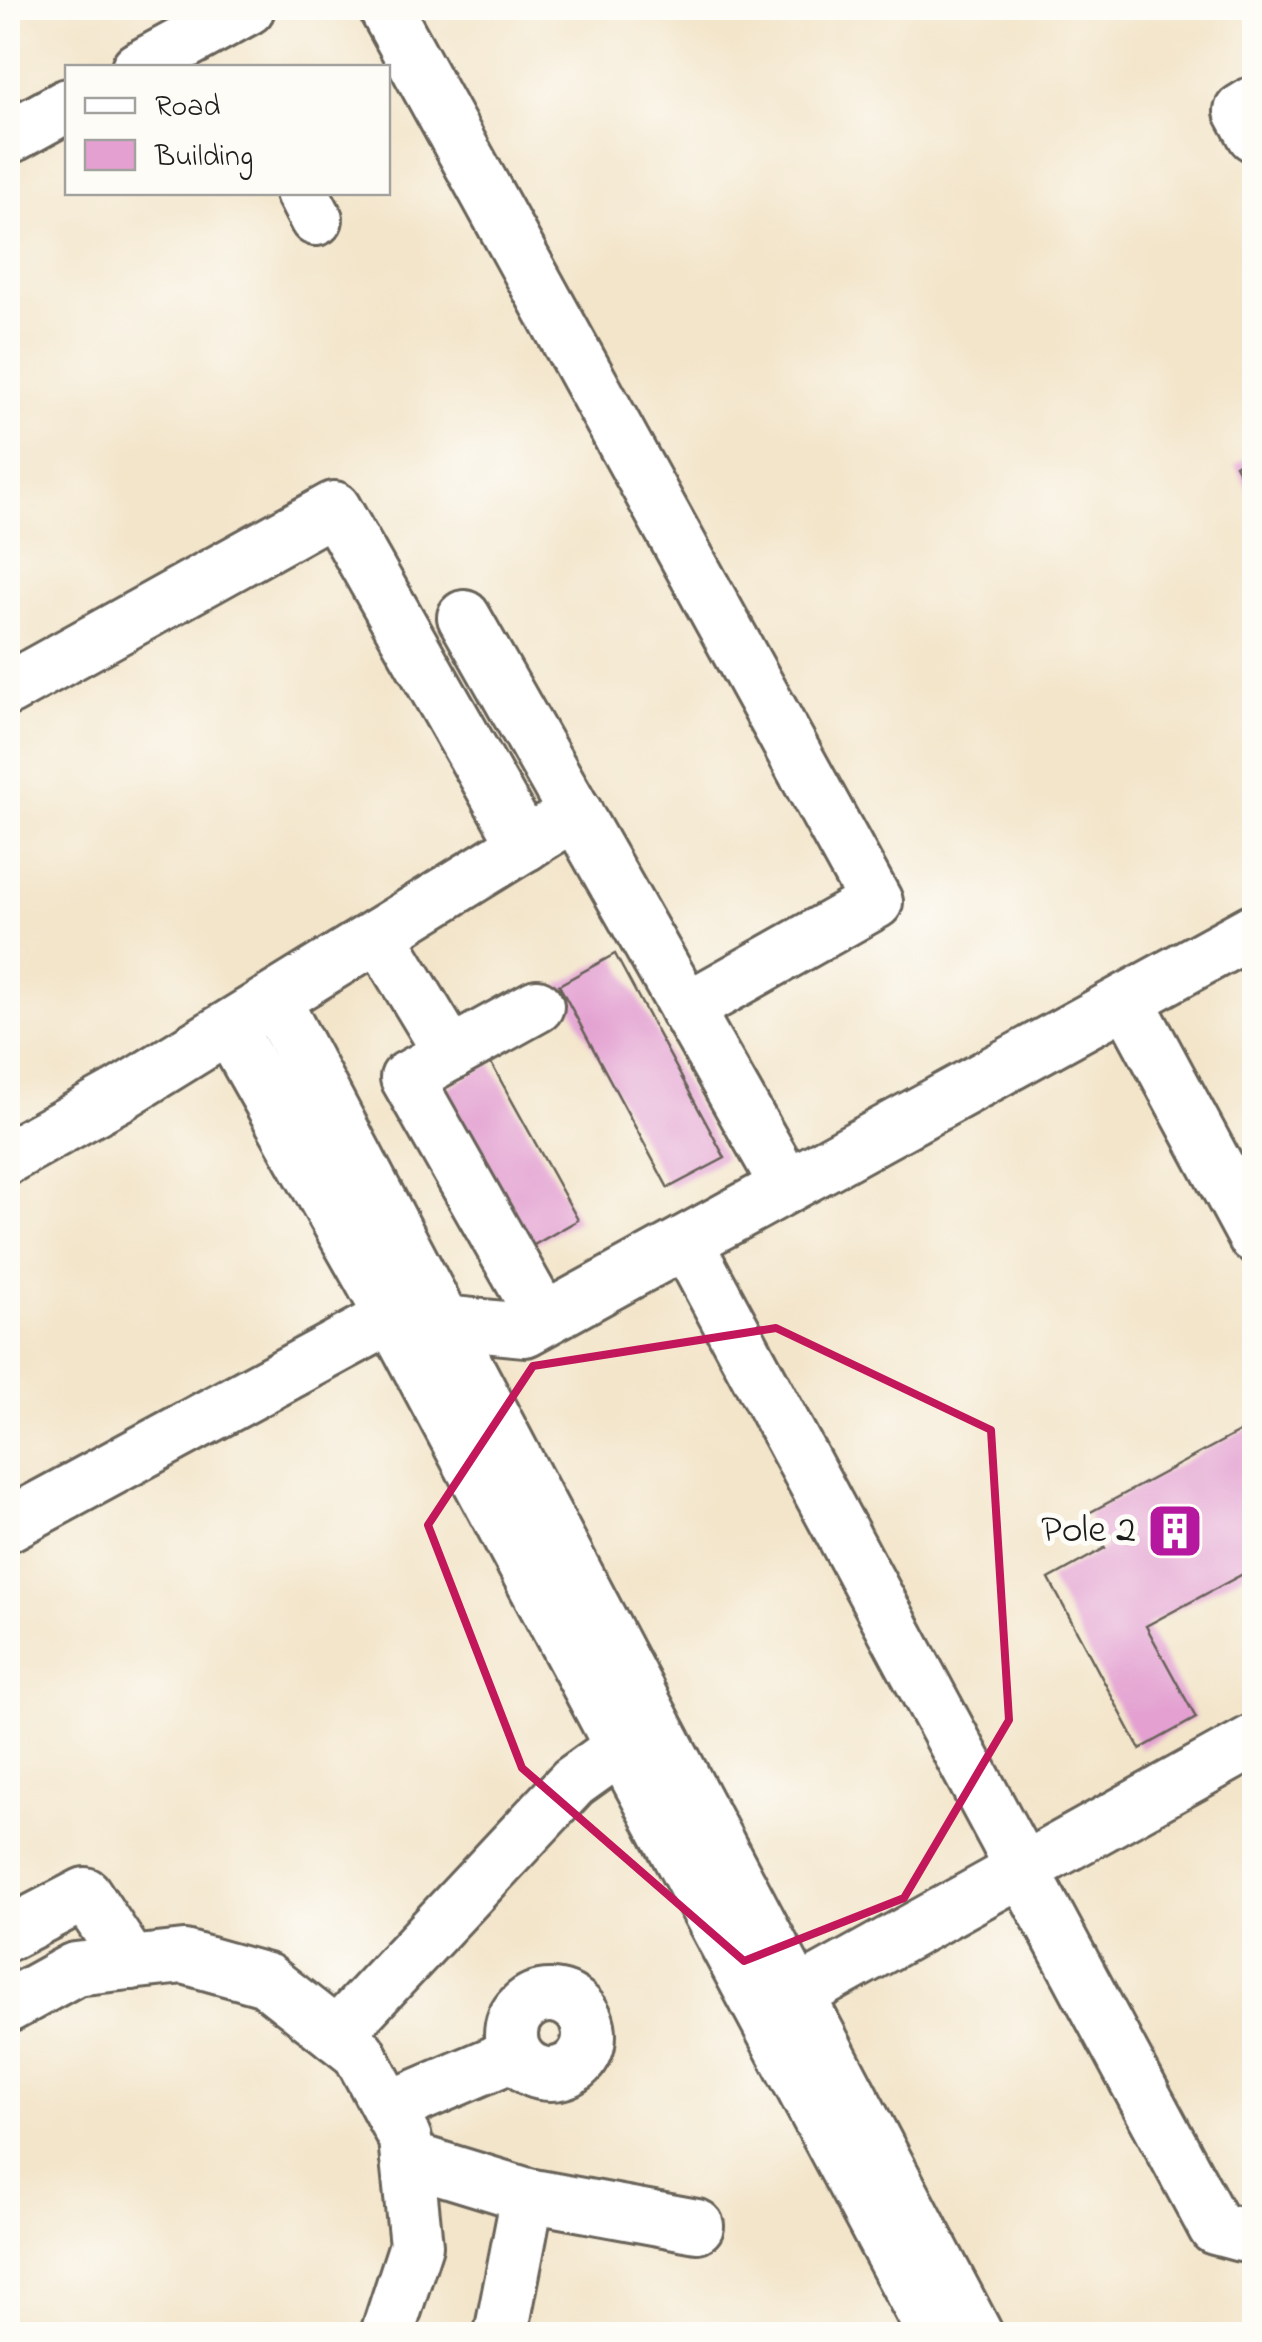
<svg xmlns="http://www.w3.org/2000/svg" width="1262" height="2342" font-family="'Indie Flower',sans-serif">
<rect width="100%" height="100%" fill="#fdfcf7"/>
<filter id="ink" filterUnits="userSpaceOnUse"><feTurbulence type="fractalNoise" baseFrequency=".01" numOctaves="2"/><feDisplacementMap in="SourceGraphic" scale="20" xChannelSelector="R" yChannelSelector="G"/><feConvolveMatrix kernelMatrix="1 2 1 2 8 2 1 2 1" color-interpolation-filters="sRGB"/></filter>
<filter id="wash" filterUnits="userSpaceOnUse"><feTurbulence type="fractalNoise" baseFrequency=".0048" numOctaves="4" result="noise"/><feDisplacementMap in="SourceGraphic" scale="40" xChannelSelector="R" yChannelSelector="G"/><feGaussianBlur stdDeviation="2.25" result="paint"/><feColorMatrix in="noise" values="0 0 0 0 0 0 0 0 0 0 0 0 0 0 0 0 0 1.4 0 .05"/><feComposite in="paint" operator="in"/></filter>
<g filter="url(#wash)">
<rect width="100%" height="100%" fill="#f3e5ca"/>
<g id="blocks">
<g fill="#e3a0d1">
<path d="M1254 454V500L1235 465Z"/>
<path d="M615 954 725 1158 668 1188 559 985Z"/>
<path d="M491 1063 578 1220 525 1250 437 1093Z"/>
<path d="M1254 1424V1568L1146 1626 1196 1718 1140 1749 1049 1579 1105 1548 1087 1514Z"/>
</g>
</g>
</g>
<g filter="url(#ink)">
<use href="#blocks" fill-opacity="0" stroke="#676259" stroke-width="2.5"/>
<g fill="none" stroke-linecap="round" stroke-linejoin="round">
<g stroke="#676259" stroke-width="58">
<g id="minor">
<path d="M385 8 876 902 686 1009"/>
<path d="M138 68 248 8"/>
<path d="M1254 103 1241 111 1254 135"/>
<path d="M8 138 68 105"/>
<path d="M302 192 316 219"/>
<path d="M464 617 787 1186"/>
<path d="M8 689 334 508 525 845"/>
<path d="M379 935 451 1054"/>
<path d="M274 1000 976 2334"/>
<path d="M1127 1000 1254 1236"/>
<path d="M537 1006 407 1078 543 1318"/>
<path d="M229 1028 392 1317 934 2334"/>
<path d="M8 1157 119 1095 576 813"/>
<path d="M686 1242 1215 2228 1241 2235 1254 2228"/>
<path d="M8 1525 392 1317 525 1330 1254 930"/>
<path d="M8 1934 85 1894 131 1963"/>
<path d="M798 1994 1254 1741"/>
<circle cx="550" cy="2035" r="39"/>
<path d="M8 2006 75 1969 184 1957 266 1980 359 2053 405 2139 416 2245 387 2334"/>
<path d="M336 2035 573 1782 648 1728"/>
<path d="M389 2108 513 2055"/>
<path d="M407 2158 528 2195 697 2226"/>
<path d="M501 2334 528 2195"/>
</g>
</g>
<use href="#minor" stroke="#fff" stroke-width="52"/>
</g>
</g>
<path fill="none" stroke="#c2185b" stroke-width="8" stroke-linejoin="round" d="M776 1328 991 1430 1009 1720 904 1898 744 1961 522 1768 428 1525 533 1366Z"/>
<defs>
<g id="building-square" transform="scale(2.875)"><rect x="-9" y="-9" width="18" height="18" rx="4" fill="#b5179e" stroke="#fdfcf7"/><path d="M-4-6H4V6H1V3H-1V6H-4ZM-2.5-4.3h1.7v1.8h-1.7ZM.8-4.3h1.7v1.8H.8ZM-2.5-1h1.7V.8h-1.7ZM.8-1h1.7V.8H.8Z" fill="#fff"/></g>
</defs>
<g fill-rule="evenodd">
<use href="#building-square" x="1175" y="1531"/>
</g>
<g text-anchor="middle" dominant-baseline="central" stroke-width="10" stroke-linejoin="round" paint-order="stroke">
<g font-size="40" fill="#1c1c1c" stroke="#fdfcf7" text-anchor="end">
<text x="1136" y="1531">Pole 2</text>
</g>
</g>
<rect width="1262" height="2342" fill="none" stroke="#fdfcf7" stroke-width="40"/>
<rect x="65" y="65" width="325" height="130" fill="#fdfcf7" stroke="#a3a29f" stroke-width="2.5"/>
<rect x="85" y="98" width="50" height="15" fill="#ffffff" stroke="#a3a29f" stroke-width="2.5"/>
<text x="155" y="115" font-size="30" fill="#1c1c1c">Road</text>
<rect x="85" y="140" width="50" height="30" fill="#e3a0d1" stroke="#a3a29f" stroke-width="2.5"/>
<text x="155" y="165" font-size="30" fill="#1c1c1c">Building</text>
</svg>
